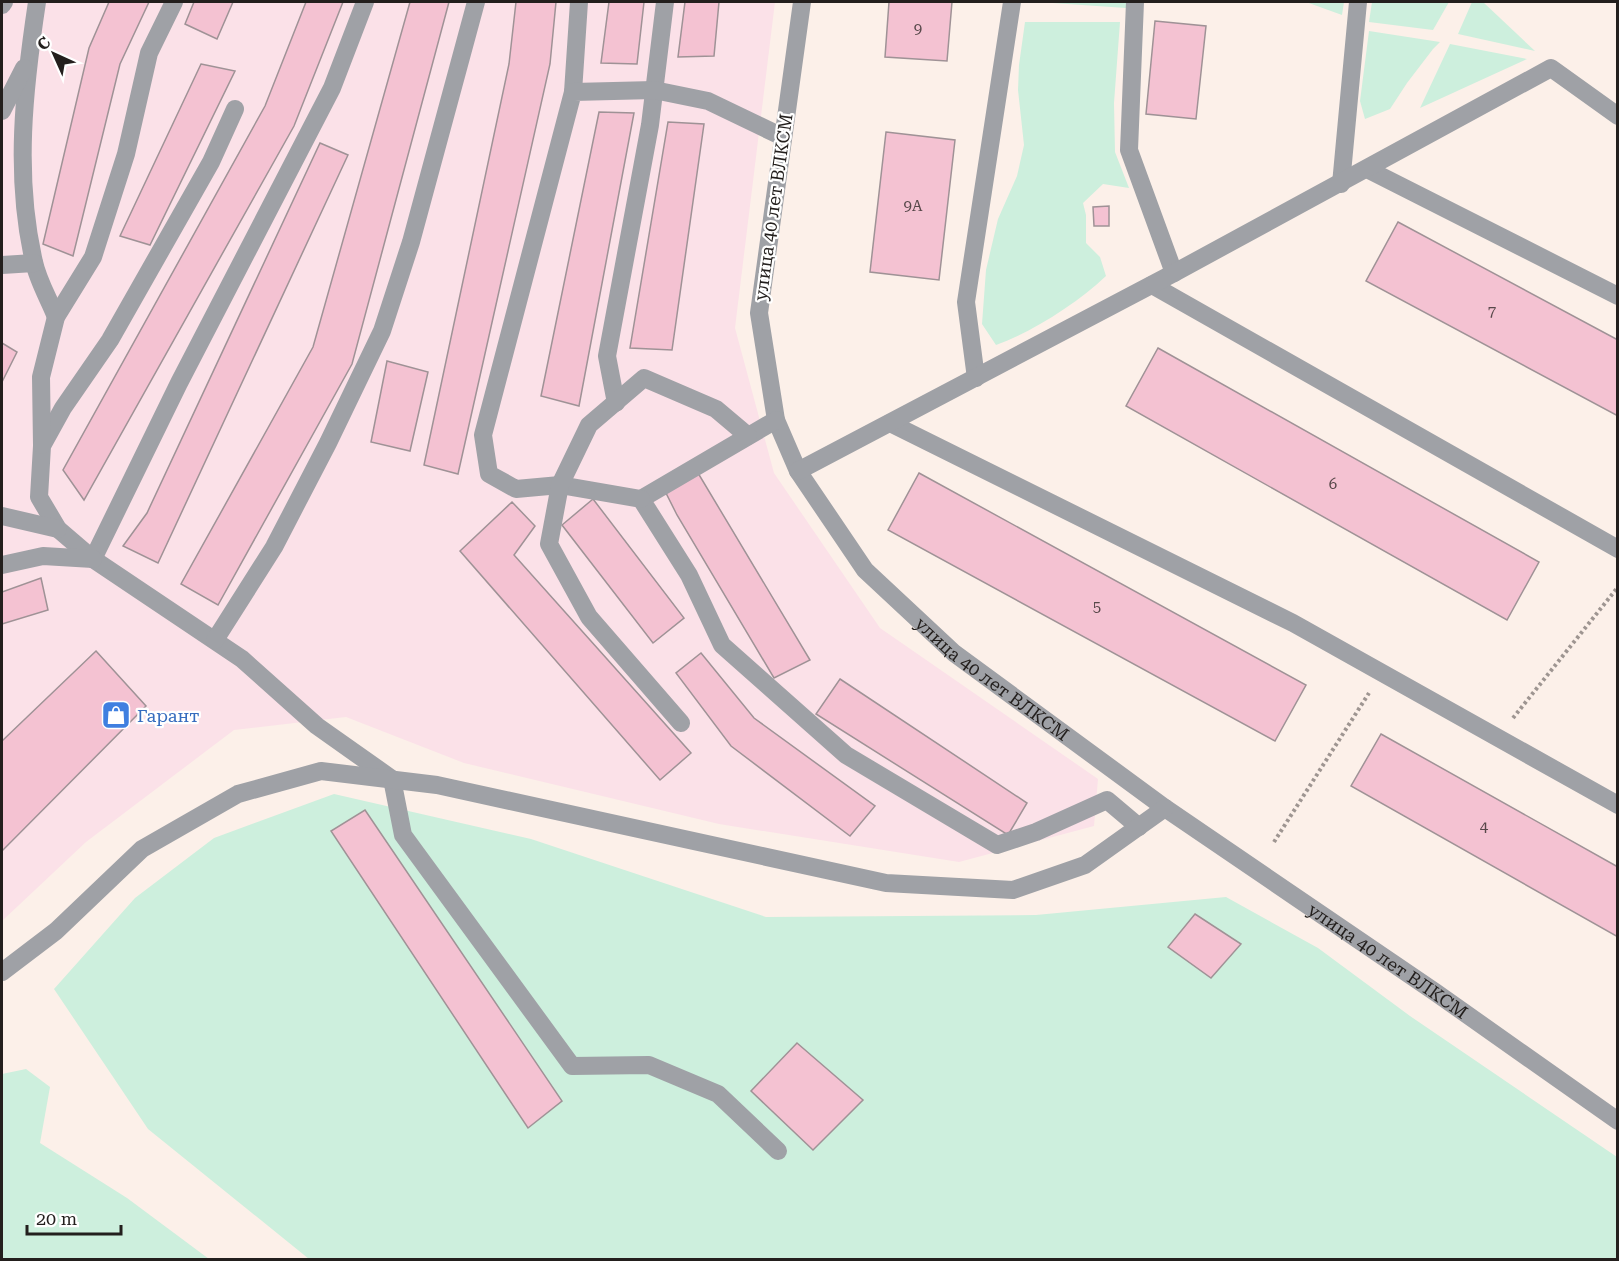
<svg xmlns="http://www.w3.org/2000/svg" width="1619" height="1261" font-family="'Roboto Serif',serif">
<rect width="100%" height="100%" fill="#fcf0e9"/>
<path fill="#fbe1e8" d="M2 2H775L735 328 774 473 880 628 1098 779 1094 826 959 862 719 824 464 763 346 717 234 730 86 842 2 921Z"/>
<g fill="#cdefdd">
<path d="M1038 2H1127L1126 8Z"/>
<path d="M1306 2H1344L1342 15Z"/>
<path d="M1372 2H1449L1433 30 1369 22Z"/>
<path d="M1472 2H1483L1535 51 1458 34Z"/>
<path d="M1025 22H1120L1114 103 1115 152 1129 188 1103 184 1083 203 1086 215V243L1100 257 1106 276C1076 304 1034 331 996 345L982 324 986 270 998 219 1017 176 1024 145 1018 90 1019 65Z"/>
<path d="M1369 31 1440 42 1433 49 1407 83 1390 109 1365 119 1360 101Z"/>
<path d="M1450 44 1527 59 1420 108Z"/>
<path d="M334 794 531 839 766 917 1036 915 1226 897 1318 948 1410 1016 1617 1157V1259H309L148 1129 54 989 135 898 214 838Z"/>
<path d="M26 1069 50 1087 40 1143 127 1198 209 1259H2V1074Z"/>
</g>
<g fill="#f4c2d2" stroke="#9f9296" stroke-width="1.5">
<path d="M109 2H149L120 64 73 256 43 244 89 48Z"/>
<path d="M194 2H233L217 39 185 24Z"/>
<path d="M306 2H343L294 126 84 500 63 470 265 106Z"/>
<path d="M410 2H449L352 364 218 605 181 584 313 347Z"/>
<path d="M516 2H556L550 64 458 474 424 465 509 64Z"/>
<path d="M609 2H644L637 64 601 63Z"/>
<path d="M685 2H719L714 56 678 57Z"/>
<path d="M889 2H952L947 61 885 57Z"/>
<path d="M1155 21 1206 26 1196 119 1146 114Z"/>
<path d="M201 64 235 71 150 245 120 236Z"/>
<path d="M599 112 634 113 579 406 541 396Z"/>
<path d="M668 122 704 124 672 350 630 348Z"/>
<path d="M886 132 955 140 939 280 870 272Z"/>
<path d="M320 143 348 155 158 563 123 546 147 513Z"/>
<path d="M1109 206V226H1094L1093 207Z"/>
<path d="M1398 222 1618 340V416L1366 281Z"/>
<path d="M2 343 17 352 2 382Z"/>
<path d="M1158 348 1539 562 1507 620 1126 406Z"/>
<path d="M387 361 428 372 410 451 371 442Z"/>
<path d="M698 473 810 660 774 678 677 515 664 489Z"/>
<path d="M919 473 1306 685 1275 741 888 530Z"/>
<path d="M593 499 684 618 653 643 562 525Z"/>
<path d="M512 502 535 526 514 555 691 753 660 780 460 551Z"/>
<path d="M41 578 48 610 2 624V592Z"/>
<path d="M96 651 146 706 2 851V741Z"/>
<path d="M701 653 754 718 875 806 850 836 731 746 676 673Z"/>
<path d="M840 679 1027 803 1008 835 816 714Z"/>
<path d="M1381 734 1618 867V937L1351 786Z"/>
<path d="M365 810 562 1101 528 1128 331 831Z"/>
<path d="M1195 914 1241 944 1211 978 1168 947Z"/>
<path d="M797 1043 863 1100 813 1150 751 1091Z"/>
</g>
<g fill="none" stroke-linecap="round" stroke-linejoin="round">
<g stroke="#9e9591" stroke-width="4" stroke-dasharray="3 3" stroke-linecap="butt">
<path d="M1513 718 1618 587"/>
<path d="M1274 842 1369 693"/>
</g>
<g stroke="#9fa1a6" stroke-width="18">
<path d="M37 2C24 88 14 176 34 262 38 281 49 299 56 317"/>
<path id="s1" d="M802 2 759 313 776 420 798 471 865 570 954 653 1165 808 1435 992 1618 1121"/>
<path d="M1135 2 1129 150 1174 273"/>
<path d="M2 5 4 2"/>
<path d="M573 92 579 2"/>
<path d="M235 109 211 162 110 340 63 408 42 446 39 497 58 529 93 559 242 659 317 726 392 779 403 835 572 1066 649 1065 718 1094 778 1151"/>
<path d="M2 111 24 68"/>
<path d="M1367 169 1618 296"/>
<path d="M1341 184 1358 2"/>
<path d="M2 265 34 263"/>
<path d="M1152 285 1618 549"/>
<path d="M976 378 966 302 1012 2"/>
<path d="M616 403 607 356 650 125 665 2"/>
<path d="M776 420 641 499 689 575 722 645 846 755 997 845 1036 832 1107 800 1139 827"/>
<path d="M890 423 1293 623 1618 805"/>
<path d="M42 445 41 377 56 317 93 257 126 154 149 53 174 2"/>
<path d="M798 471 1174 273 1551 68 1618 116"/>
<path d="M641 499 560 485 516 489 489 474 483 435 573 92 654 90 708 101 783 137"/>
<path d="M2 516 58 529"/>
<path d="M93 559 179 383 332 88 365 2"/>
<path d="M2 565 43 556 93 559"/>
<path d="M215 640 274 547 328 443 382 331 411 242 476 2"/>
<path d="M681 723 589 617 549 544 560 485 589 425 644 378 716 409 748 436"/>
<path d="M2 972 56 931 142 849 238 794 321 771 437 785 886 883 1013 890 1085 865 1165 808"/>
</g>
</g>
<defs>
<g id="shop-square" transform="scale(1.5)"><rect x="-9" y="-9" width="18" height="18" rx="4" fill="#3f7fe0" stroke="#fff"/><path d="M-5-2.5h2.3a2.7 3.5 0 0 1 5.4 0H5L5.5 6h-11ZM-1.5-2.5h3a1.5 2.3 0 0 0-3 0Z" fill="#fff"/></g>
</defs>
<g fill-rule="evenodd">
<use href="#shop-square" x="116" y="715"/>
</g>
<g text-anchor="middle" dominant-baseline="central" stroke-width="4.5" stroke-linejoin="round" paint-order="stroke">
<g font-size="15" fill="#57484a">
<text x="918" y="29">9</text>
<text x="913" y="206">9А</text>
<text x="1492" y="311">7</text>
<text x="1333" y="484">6</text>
<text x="1097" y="607">5</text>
<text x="1484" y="827">4</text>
</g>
<g font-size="18" fill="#231f1d" stroke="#fff">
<text transform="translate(773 207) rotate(-82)">улица 40 лет ВЛКСМ</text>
<text stroke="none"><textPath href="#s1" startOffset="765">улица 40 лет ВЛКСМ</textPath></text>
<text stroke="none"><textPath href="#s1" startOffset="1251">улица 40 лет ВЛКСМ</textPath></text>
</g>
<g font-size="18" fill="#366cbe" stroke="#fff" text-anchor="start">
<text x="137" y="715">Гарант</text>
</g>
</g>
<rect width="1619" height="1261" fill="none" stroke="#231f1d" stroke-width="6"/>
<g transform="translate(54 54) rotate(315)" stroke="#ffffff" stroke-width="4.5" paint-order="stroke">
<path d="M0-4.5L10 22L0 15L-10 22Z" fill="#231f1d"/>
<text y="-9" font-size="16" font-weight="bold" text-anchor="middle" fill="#231f1d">С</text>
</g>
<path d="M27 1225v9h94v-9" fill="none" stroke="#231f1d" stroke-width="3"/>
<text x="36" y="1225" font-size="18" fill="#231f1d" stroke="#ffffff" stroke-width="4.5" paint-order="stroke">20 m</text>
</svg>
